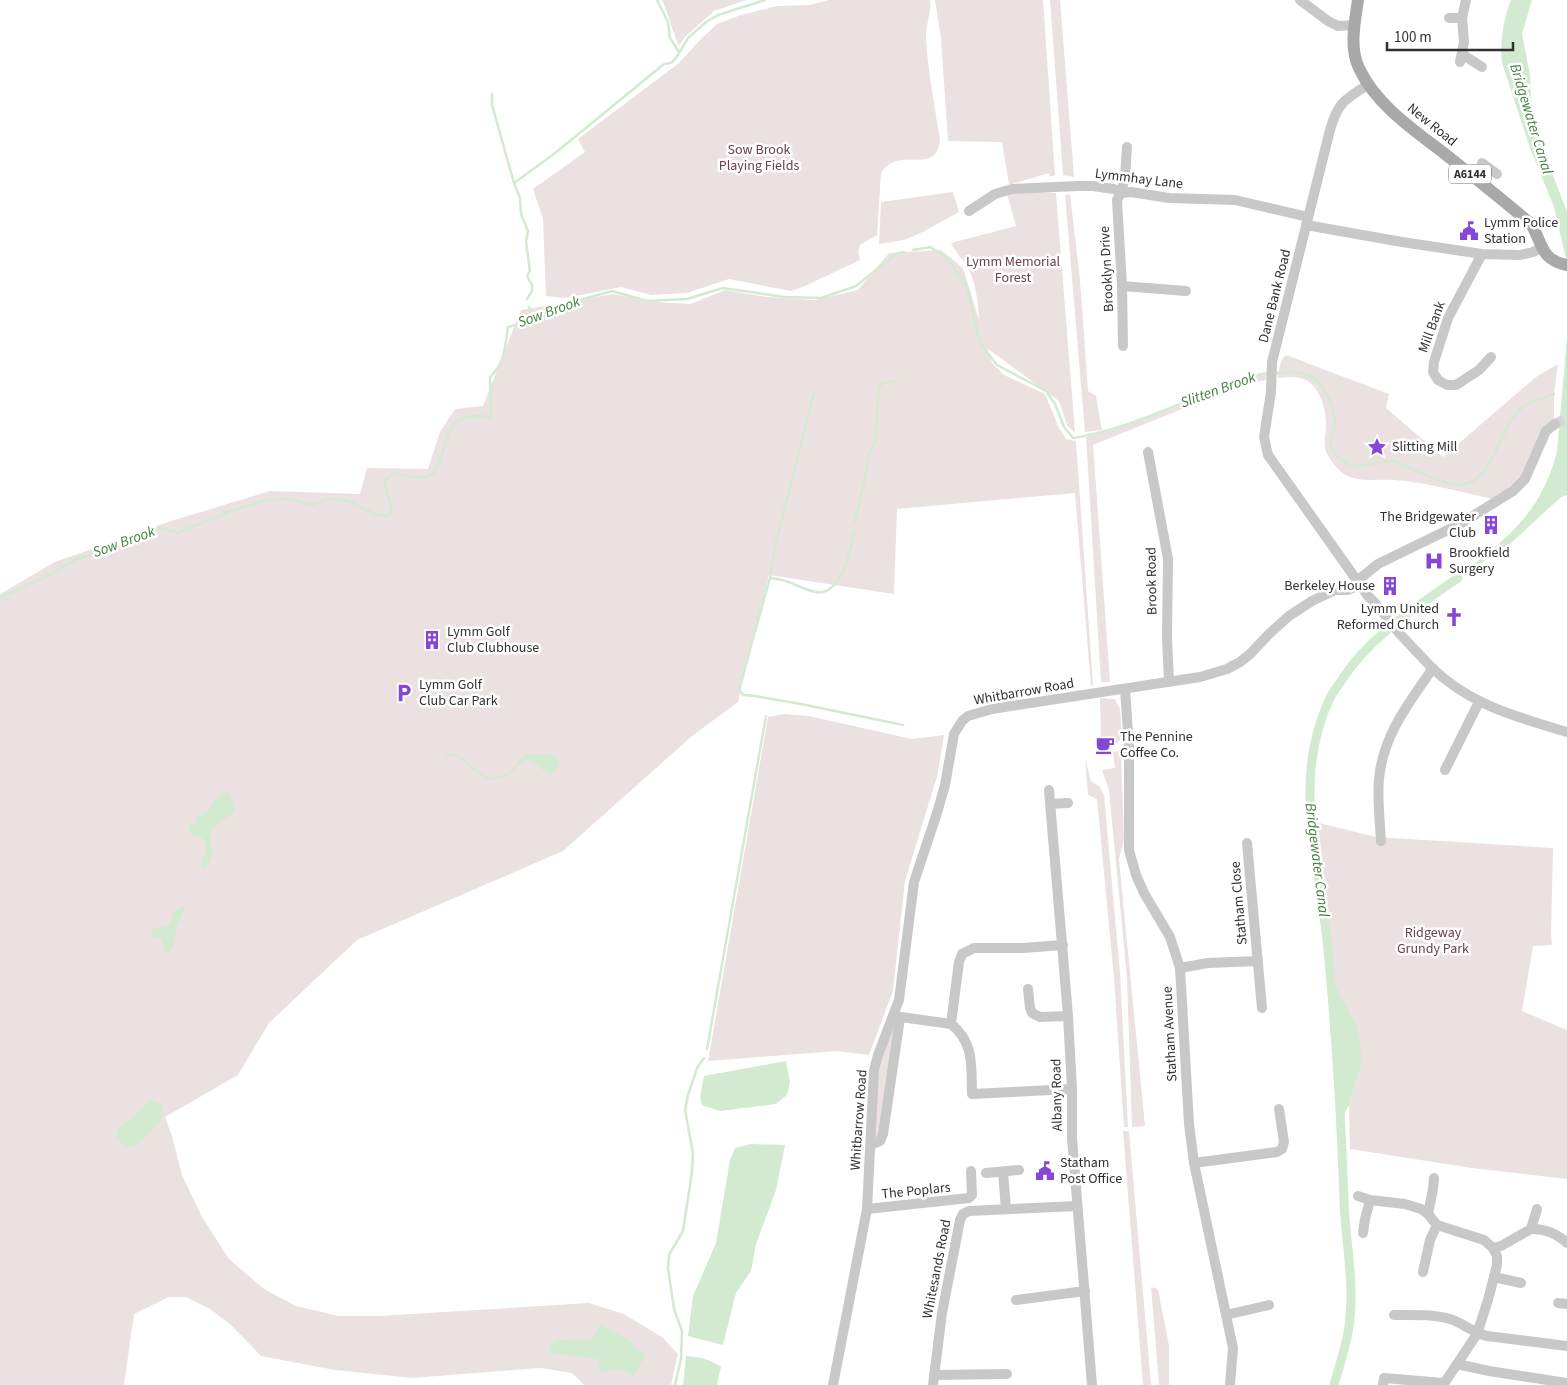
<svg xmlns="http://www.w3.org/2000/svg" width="1567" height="1385" font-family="'Source Sans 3',sans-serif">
<rect width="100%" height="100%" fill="#fff"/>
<g fill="#ece1e1">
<path d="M662 0H747L714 11 685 37 679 46C672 31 669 15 662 0Z"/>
<path d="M829 0H930C932 13 925 25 926 39 928 73 935 106 940 140 937 170 911 155 893 162 887 165 884 168 881 173L877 235 860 245 858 251 860 260 805 286 791 291 729 279 687 293 651 295 621 287 566 298 546 296 543 219 533 189 585 152 578 139 679 63 700 40 717 24 741 15 777 6 810 5Z"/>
<path d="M935 0H1043L1055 175 1050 177 1049 173 1009 185 1002 142 948 141 941 38Z"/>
<path d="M1050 0H1060L1074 177 1063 175Z"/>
<path d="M1016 191 1056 193 1075 433 1067 425 1059 401 988 349 992 363 1004 375 1045 394 1058 426 1066 439 1076 441 1093 685 1091 686 1075 493 897 509 894 594 769 575 738 702 692 736 563 851 357 940 269 1023 238 1075 165 1117 172 1136 182 1175 202 1217 229 1259 264 1289 296 1306 338 1316H379L589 1303 624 1314 662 1337 678 1354 671 1385H584L572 1373 540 1368 412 1378 335 1370 261 1356 231 1325 210 1309 186 1297H169L134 1314 124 1385H0V594L55 562 171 521 270 491 360 494 367 468 428 469 440 432 455 409 483 406 521 310 613 294 655 302 691 304 725 290 767 297 815 300 858 290 889 253 941 250 963 268 979 320C978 302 976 282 967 266 962 258 956 253 951 243L1016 226 1007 194Z"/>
<path d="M953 192 959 212 921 233 904 240 879 244 881 202Z"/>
<path d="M1070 194 1080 280 1088 391 1096 396 1102 430 1085 432 1065 195Z"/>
<path d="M1286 355 1389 394 1386 408 1443 457 1536 377 1558 364 1554 394V423L1525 478 1493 499C1460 492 1426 482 1393 480 1376 479 1359 483 1344 474 1340 471 1334 465 1331 460 1322 449 1325 441 1326 428 1327 411 1320 382 1300 378 1293 376 1284 378 1277 378L1281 361Z"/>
<path d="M1260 375H1266V380L1244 384 1093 445 1110 682H1101L1086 437 1142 420Z"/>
<path d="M1100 698 1115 699 1120 709 1122 738 1116 744H1111L1101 740Z"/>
<path d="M784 714 809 716 912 739 944 735 938 773 905 881 893 991 869 1055 837 1051 708 1061 768 717Z"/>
<path d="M1121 751 1124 840 1119 859 1145 1126 1132 1127 1127 978 1109 790 1102 770 1115 768 1113 752Z"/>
<path d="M1085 758 1091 781 1099 786 1104 795 1120 973 1128 1127H1124L1114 978 1097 799 1088 795Z"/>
<path d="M1319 823 1376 837 1553 848 1551 933 1552 945 1533 946 1522 1011 1567 1030V1179L1472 1168 1350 1149 1349 1105 1362 1063 1338 992 1329 974 1327 945 1311 824 1319 826Z"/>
<path d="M900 1018 883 1134 871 1145 872 1090 883 1043Z"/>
<path d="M1123 1131H1129L1151 1385H1143Z"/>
<path d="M1151 1287 1158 1289 1169 1346V1385H1159Z"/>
</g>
<g fill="#d2eacf">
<path d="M1511 0H1532L1522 34 1530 75 1531 99 1541 144 1567 212V263L1554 207 1530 148 1502 63C1500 41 1503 20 1511 0Z"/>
<path d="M1567 337V495L1561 497 1510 544 1449 584C1500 543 1540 519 1557 451Z"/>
<path d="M527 754C539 756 552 750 560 761L556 772 550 775C539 769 538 762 523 759L524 755Z"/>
<path d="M223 792 229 793 235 807V811L211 829 210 848 212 849C214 856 210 863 205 868H201C200 860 207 853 206 843L201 837 191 834 188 825 190 823 197 825 195 818C215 812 207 802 221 797Z"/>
<path d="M183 906H185V908L177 926 173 947 170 952H166L161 939 151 936 153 929C167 926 170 929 173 912Z"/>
<path d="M1329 974 1358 1028 1362 1063 1349 1105 1340 1122 1337 1054Z"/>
<path d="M786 1061 790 1082 787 1095 776 1104 720 1111 702 1105 700 1097 704 1076Z"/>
<path d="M151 1100 161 1104C163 1107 164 1111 163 1115 160 1124 139 1146 130 1147 126 1147 123 1144 120 1141 110 1131 124 1123 132 1118 140 1113 142 1103 151 1100Z"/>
<path d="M751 1144 785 1145 776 1190 756 1244 751 1271 736 1293 723 1345 688 1336 693 1296 716 1243 730 1160 735 1148Z"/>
<path d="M600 1324 630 1341 645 1356 634 1376C621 1368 615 1367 601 1373L598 1359 549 1353V1348L556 1340 590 1341 597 1332Z"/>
<path d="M686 1356C700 1357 709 1359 721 1367L717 1385H683Z"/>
</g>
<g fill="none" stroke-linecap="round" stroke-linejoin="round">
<g stroke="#d2eacf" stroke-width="2.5">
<path d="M657 0 668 22 670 38 679 52"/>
<path d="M492 94V105L514 183 520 198 521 214 528 231 526 242 530 271 527 276 532 285V291L527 299"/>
<path d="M514 183 554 154 664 64 671 63 676 58 688 38 706 22 718 15 765 0"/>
<path d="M913 250 930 247 947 257 967 287 980 343 997 365 1046 391 1055 404 1064 427 1073 438C1118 431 1161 411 1203 395 1224 387 1247 375 1269 373"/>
<path d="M529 307 532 320"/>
<path d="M1274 373C1283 373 1293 371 1301 373 1322 377 1334 403 1335 422 1335 430 1331 438 1331 445 1332 455 1346 465 1356 466 1367 466 1382 460 1393 461 1400 462 1408 467 1414 470 1423 474 1448 484 1457 485 1495 486 1498 425 1523 407 1532 401 1544 398 1554 394"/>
<path d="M814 393 777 538 770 578 739 689 743 695 755 696 801 704 903 725"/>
<path d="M855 522 865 479 868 457 875 443 879 387 882 383 897 381"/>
<path d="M771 578C775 579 778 579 782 580 793 582 813 595 823 592 843 587 851 549 854 532"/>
<path d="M0 598 49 575 75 560 127 542 161 528 178 533 228 512 266 500 289 499 312 505 329 499 348 501 377 515 389 516 392 509 384 481 394 473C403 475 416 479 425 477 447 473 439 431 460 419 469 414 481 417 491 417L490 377C505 364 505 346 508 327L542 317 565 304 612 291 647 301 687 299 723 288 784 297 821 298 856 286 896 254 904 252"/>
<path d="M446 755C474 752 476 793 509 773 514 769 518 763 523 759"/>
<path d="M707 1049 766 716"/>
<path d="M675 1385 681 1359 682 1331 674 1309 668 1268 669 1255 683 1231 692 1172 693 1153 685 1110 688 1095 697 1068 704 1058"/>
</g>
<path stroke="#d2eacf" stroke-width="9" d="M1334 1385C1340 1363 1349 1339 1350 1317 1354 1277 1345 1239 1344 1199 1341 1116 1336 1032 1328 950 1320 864 1291 783 1329 700 1332 693 1337 687 1341 681 1370 636 1415 608 1458 578"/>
<path stroke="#d6d6d6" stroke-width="10" stroke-dasharray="10 5" stroke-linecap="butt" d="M1555 424 1567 418"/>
<g stroke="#c8c8c8" stroke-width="10">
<path d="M1300 0 1328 21 1338 26 1355 25"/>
<path d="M1449 18H1462L1464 42 1460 62"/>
<path d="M1462 18 1466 0"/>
<path d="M1462 54 1482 67"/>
<path d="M1369 84C1345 99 1338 102 1330 130L1272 362 1271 392 1264 437 1268 455 1368 596C1380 607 1389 621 1400 634 1410 645 1421 656 1431 667 1470 705 1517 717 1567 732"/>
<path d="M1482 163 1497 174"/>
<path d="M969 211 995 194 1012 189 1078 186H1093L1114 189 1121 193 1131 192 1169 198 1235 200 1308 217"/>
<path d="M1306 225 1402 242 1482 254 1520 255 1533 252 1541 248"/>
<path d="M1482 254 1448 318 1434 362 1433 372 1438 380 1447 385H1456L1479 370 1491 357"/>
<path d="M1122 286 1186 291"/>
<path d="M1123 346 1122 286 1117 200 1121 193 1125 177 1127 147"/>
<path d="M1148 452 1168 559 1167 638 1169 681"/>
<path d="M1125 689 1129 747V850L1136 875 1144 893 1170 937 1180 968 1189 1124 1194 1163 1233 1348 1230 1385"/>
<path d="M1445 770 1479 702"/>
<path d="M1049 790 1068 1016 1072 1089V1138L1092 1385"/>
<path d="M1051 804 1068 803"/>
<path d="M1381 841C1380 821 1377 799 1379 779 1383 735 1409 703 1433 668"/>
<path d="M1247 843 1262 1008"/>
<path d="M1180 968 1208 963 1258 961"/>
<path d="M1028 989 1030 1008 1032 1013 1040 1017 1068 1016"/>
<path d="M894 1016 951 1024C975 1043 971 1067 972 1094L1072 1089"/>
<path d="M951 1024 959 962 962 954 974 948H1023L1063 945"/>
<path d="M871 1145 880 1141 883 1134 900 1018"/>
<path d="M1194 1163 1277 1152 1282 1149 1284 1142 1279 1109"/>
<path d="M1003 1172 1006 1209"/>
<path d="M986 1173 1019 1170"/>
<path d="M1358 1196 1370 1200 1405 1204 1421 1209 1428 1214 1437 1225 1484 1240 1493 1248 1497 1256V1265L1488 1300 1477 1334 1443 1385"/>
<path d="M867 1209 969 1198 972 1195 971 1171"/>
<path d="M1428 1214 1433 1189 1434 1178"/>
<path d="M1531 1229 1537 1209"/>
<path d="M1363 1233 1365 1219 1370 1200"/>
<path d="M1493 1248 1501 1246 1531 1229C1543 1228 1558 1234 1567 1243"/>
<path d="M1423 1272 1430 1240 1437 1225"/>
<path d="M1494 1277 1521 1283"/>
<path d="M1016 1300 1085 1291"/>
<path d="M1558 1303 1567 1304"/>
<path d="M1226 1315 1269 1305"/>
<path d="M1394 1315C1413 1315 1432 1314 1450 1319 1463 1323 1473 1333 1487 1336L1567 1346"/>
<path d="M1457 1364 1489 1371 1567 1383"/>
<path d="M934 1375 1007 1374"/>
<path d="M833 1385 867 1209 874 1070 878 1055 899 1000 914 882 937 813 945 785 954 734 962 721 968 716 992 709 1200 677 1227 669 1240 662 1250 654 1270 633 1289 616 1312 601 1335 590H1348L1355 587 1362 577 1378 564 1460 524 1513 491 1525 479 1546 431 1555 424"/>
<path d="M933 1385 942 1313 960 1220 963 1214 969 1211 1077 1206"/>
<path d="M1383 1385 1384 1378 1444 1383"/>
</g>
<path stroke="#a9a9a9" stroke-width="12" d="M1358 0C1355 21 1349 48 1359 68 1376 105 1414 130 1445 154 1474 177 1503 200 1531 224 1543 243 1540 260 1567 265"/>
</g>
<defs>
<g id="civic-bare" transform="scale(1.5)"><path d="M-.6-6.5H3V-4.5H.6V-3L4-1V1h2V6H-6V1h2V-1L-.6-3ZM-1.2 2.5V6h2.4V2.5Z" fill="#8646d6" stroke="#fff" stroke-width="2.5" paint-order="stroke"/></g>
<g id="sight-bare" transform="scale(1.5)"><path d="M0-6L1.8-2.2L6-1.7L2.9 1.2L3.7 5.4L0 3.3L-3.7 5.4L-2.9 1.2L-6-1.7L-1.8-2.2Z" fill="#8646d6" stroke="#fff" stroke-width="2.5" paint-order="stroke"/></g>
<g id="building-bare" transform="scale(1.5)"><path d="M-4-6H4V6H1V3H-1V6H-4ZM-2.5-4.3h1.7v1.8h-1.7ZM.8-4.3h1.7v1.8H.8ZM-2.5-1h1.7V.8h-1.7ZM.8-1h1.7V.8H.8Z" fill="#8646d6" stroke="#fff" stroke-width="2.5" paint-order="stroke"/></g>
<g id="hospital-bare" transform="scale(1.5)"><path d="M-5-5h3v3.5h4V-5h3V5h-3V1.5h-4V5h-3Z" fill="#8646d6" stroke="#fff" stroke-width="2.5" paint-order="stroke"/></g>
<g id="church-bare" transform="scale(1.5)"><path d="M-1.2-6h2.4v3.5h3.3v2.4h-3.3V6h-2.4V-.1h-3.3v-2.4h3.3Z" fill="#8646d6" stroke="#fff" stroke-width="2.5" paint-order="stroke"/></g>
<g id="parking-bare" transform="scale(1.5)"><path d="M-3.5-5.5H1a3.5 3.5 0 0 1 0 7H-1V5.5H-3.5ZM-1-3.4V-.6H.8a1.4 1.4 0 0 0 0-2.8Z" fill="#8646d6" stroke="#fff" stroke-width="2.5" paint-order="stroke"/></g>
<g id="cafe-bare" transform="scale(1.5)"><path d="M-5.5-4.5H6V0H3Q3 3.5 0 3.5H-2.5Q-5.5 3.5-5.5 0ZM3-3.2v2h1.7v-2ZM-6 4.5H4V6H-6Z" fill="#8646d6" stroke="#fff" stroke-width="2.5" paint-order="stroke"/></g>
</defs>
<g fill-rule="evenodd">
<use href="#civic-bare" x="1469" y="231"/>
<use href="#sight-bare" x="1377" y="447"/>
<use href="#building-bare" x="1491" y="525"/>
<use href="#hospital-bare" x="1434" y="561"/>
<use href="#building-bare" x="1390" y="586"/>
<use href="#church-bare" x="1454" y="617"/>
<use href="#building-bare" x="432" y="640"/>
<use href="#parking-bare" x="404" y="693"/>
<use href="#cafe-bare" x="1105" y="745"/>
<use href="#civic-bare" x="1045" y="1171"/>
</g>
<g text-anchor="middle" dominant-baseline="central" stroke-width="5" stroke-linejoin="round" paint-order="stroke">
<rect fill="#fff" stroke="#6f6f6f" stroke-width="1" x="1449" y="164.5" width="42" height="19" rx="4"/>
<g font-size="12" font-weight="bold" fill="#313131">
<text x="1470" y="174">A6144</text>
</g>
<g font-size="14" fill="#313131" stroke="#fff">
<text transform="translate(1432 125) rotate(39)">New Road</text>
<text transform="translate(1139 179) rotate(7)">Lymmhay Lane</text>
<text transform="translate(1107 269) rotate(-93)">Brooklyn Drive</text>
<text transform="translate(1275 296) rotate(-76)">Dane Bank Road</text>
<text transform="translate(1432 327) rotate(-70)">Mill Bank</text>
<text transform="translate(1152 581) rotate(-91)">Brook Road</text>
<text transform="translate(1024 692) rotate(-10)">Whitbarrow Road</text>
<text transform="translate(1239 903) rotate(-95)">Statham Close</text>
<text transform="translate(1170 1034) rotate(-93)">Statham Avenue</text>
<text transform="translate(1057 1095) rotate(-91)">Albany Road</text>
<text transform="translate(859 1120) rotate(-86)">Whitbarrow Road</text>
<text transform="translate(916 1191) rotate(-6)">The Poplars</text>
<text transform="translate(937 1269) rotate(-79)">Whitesands Road</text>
</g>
<g font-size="14" fill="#694442" stroke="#fff">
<text x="759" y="150">Sow Brook<tspan x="759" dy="16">Playing Fields</tspan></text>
<text x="1013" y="262">Lymm Memorial<tspan x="1013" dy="16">Forest</tspan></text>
<text x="1433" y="933">Ridgeway<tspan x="1433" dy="16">Grundy Park</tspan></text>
</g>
<g font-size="14" fill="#313131" stroke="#fff" text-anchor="start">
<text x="1484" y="223">Lymm Police<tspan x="1484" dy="16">Station</tspan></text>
<text x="1392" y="447">Slitting Mill</text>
<text x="1476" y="517" text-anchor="end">The Bridgewater<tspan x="1476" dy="16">Club</tspan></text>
<text x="1449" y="553">Brookfield<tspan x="1449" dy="16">Surgery</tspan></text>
<text x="1375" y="586" text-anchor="end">Berkeley House</text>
<text x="1439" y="609" text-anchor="end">Lymm United<tspan x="1439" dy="16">Reformed Church</tspan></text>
<text x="447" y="632">Lymm Golf<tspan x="447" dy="16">Club Clubhouse</tspan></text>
<text x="419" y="685">Lymm Golf<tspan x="419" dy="16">Club Car Park</tspan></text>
<text x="1120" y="737">The Pennine<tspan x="1120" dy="16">Coffee Co.</tspan></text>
<text x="1060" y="1163">Statham<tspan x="1060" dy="16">Post Office</tspan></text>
</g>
<g font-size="15" font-style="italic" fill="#468041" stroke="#fff">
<text transform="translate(1531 119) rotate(73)">Bridgewater Canal</text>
<text transform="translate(549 312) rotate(-20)">Sow Brook</text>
<text transform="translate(1218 390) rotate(-20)">Slitten Brook</text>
<text transform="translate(124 542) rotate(-20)">Sow Brook</text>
<text transform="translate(1317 860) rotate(83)">Bridgewater Canal</text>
</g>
</g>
<path d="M1387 42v8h126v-8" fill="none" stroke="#313131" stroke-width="2.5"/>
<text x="1394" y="42" font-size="15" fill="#313131" stroke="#ffffff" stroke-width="4" paint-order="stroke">100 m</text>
</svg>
